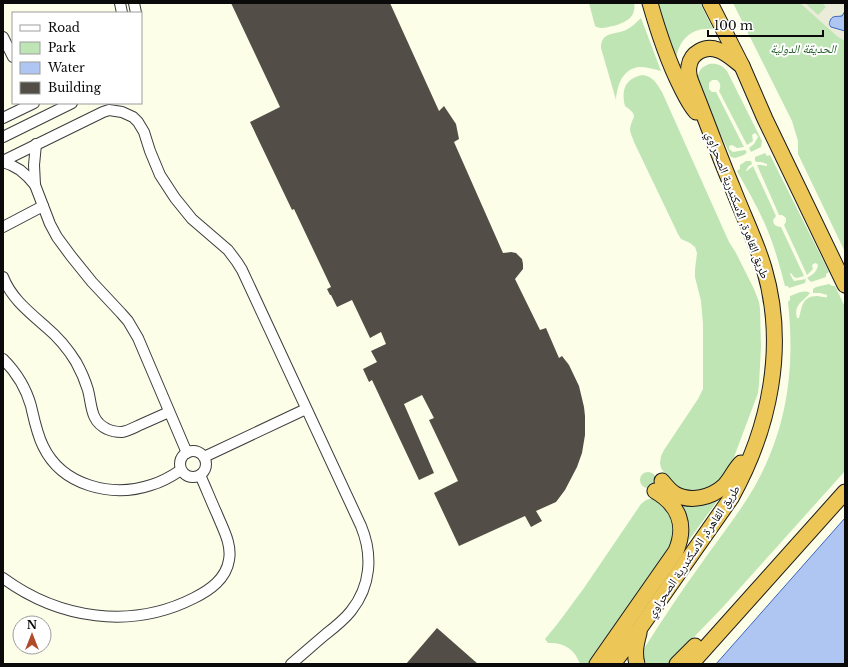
<svg xmlns="http://www.w3.org/2000/svg" width="848" height="667" font-family="'Libre Baskerville','Noto Naskh Arabic',serif">
<rect width="100%" height="100%" fill="#fcfee8"/>
<g fill="#bfe5b5">
<path d="M589 3H634C637 17 625 23 613 26 607 27 601 30 595 26Z"/>
<path d="M656 3H700L713 29C692 27 679 39 676 59Z"/>
<path d="M733 3H845V252L798 154V141L792 121Z"/>
<path d="M641 18 661 71C654 69 646 67 639 67 622 69 617 86 616 100L601 48C601 31 615 35 626 30 632 27 636 23 641 18Z"/>
<path d="M709 64C717 63 722 65 727 71L762 141 761 147 751 152 749 148 754 144 758 137 757 135 755 133 752 135 753 141 747 145 719 91C721 87 721 83 717 80H712L709 83V89L712 92H716L744 147 737 148 732 145 729 146V149L733 152 745 150 747 152 744 155 735 158 731 157 698 86C697 75 698 68 709 64Z"/>
<path d="M643 75C654 77 656 83 662 92L729 242 736 253 754 289 759 302 760 309 761 347 759 384 758 393 728 473 720 485 688 496 667 480 665 474 661 468 660 463 661 456 664 450 698 399 703 389V324L701 301 695 277V270L697 253 695 247 690 243 681 239 678 234 634 142C633 138 630 133 630 129 632 115 640 117 625 106 621 90 625 78 643 75Z"/>
<path d="M765 153 767 156 770 155 829 272 826 274V277L811 282 807 278C812 275 817 272 818 265L816 263 813 264 812 266 813 269 807 275 784 225 786 222V218L782 215H779L757 165H761L767 166V164L761 162H757L755 161V157Z"/>
<path d="M746 161H751L752 164 748 167 746 171H747L753 166 776 216 773 220C773 224 776 227 781 227L804 276 797 278 794 277 791 273 790 274 792 278 794 281 806 279 805 283 789 288 788 286H785C780 267 775 248 767 229 759 209 748 191 737 171L740 169V165Z"/>
<path d="M829 284 832 286H835L845 307V471L722 608 668 664H647C643 659 642 653 645 647 663 619 681 591 701 564 719 538 741 511 756 484 788 426 795 366 788 302L790 300V296C796 294 804 289 810 293 804 301 793 304 797 318H799C802 307 802 296 817 296 821 296 824 298 827 297V295L820 293H813V289L816 287Z"/>
<circle cx="648" cy="480" r="8"/>
<path d="M665 490 723 493 684 547Z"/>
<path d="M653 498 665 500 679 533 592 664H580C575 649 563 642 548 643L545 639C559 623 571 605 584 588 603 560 622 532 641 504L646 500Z"/>
</g>
<path fill="#ebebd9" d="M800 3H805L818 15 826 7 822 3H845V11L844 13 839 16H834L830 23 831 27 845 31V41L838 37Z"/>
<g fill="#b0c6f2" stroke="#3b65c4">
<path d="M845 11V31L831 27C829 24 829 25 830 21 832 15 836 17 842 16Z"/>
<path d="M845 518V664H716Z"/>
</g>
<g fill="#524e47">
<path d="M231 3H390L439 111 444 106 456 124 459 139 454 142 503 253 511 252 516 253 522 259 523 264V269L515 279 540 330 546 328 559 358 562 356 569 365 579 386 584 407 585 416V435L582 453 577 467 565 490 556 502 536 511 542 521 531 527 525 516 459 546 434 493 458 481 429 420 434 418 422 395 404 404 434 473 419 480 372 380 369 382 363 369 377 362 371 351 386 344 381 332 370 338 352 300 337 307 331 295H330L327 289 331 287 294 209 292 210 250 122 280 107Z"/>
<path d="M437 628 478 664H406Z"/>
</g>
<g fill="none" stroke-linecap="round" stroke-linejoin="round">
<g stroke="#3d3d3d" stroke-width="12">
<g id="minor">
<path d="M120 3 122 13"/>
<path d="M134 3 136 13"/>
<path d="M3 37 13 57"/>
<path d="M3 118 34 103"/>
<path d="M3 137 72 103"/>
<path d="M3 161 103 112 109 110 122 112 133 117 138 122 144 132 150 151 160 175 175 198 192 219 228 250 237 262 242 270 361 526C373 555 371 586 351 611 344 620 335 627 326 634 314 644 303 654 291 664"/>
<path d="M3 162 11 165 20 170 28 177 35 185 50 224 57 237 71 256 92 282 121 313 128 321 138 338 187 453"/>
<path d="M35 185 34 165 36 144"/>
<path d="M3 227 43 206"/>
<path d="M3 277C11 298 29 312 46 327 58 337 68 349 76 362 81 371 85 380 88 390 92 405 90 421 107 429 111 431 117 432 122 432 129 431 135 427 142 424 151 420 160 416 169 412"/>
<path d="M3 359C16 372 26 388 31 406 34 419 37 434 43 446 62 486 112 498 151 485 162 482 172 476 181 470"/>
<circle cx="193" cy="464" r="13"/>
<path d="M204 457 306 409"/>
<path d="M3 578C59 619 131 630 194 598 210 590 226 579 229 560 232 544 223 529 217 514 211 501 206 488 200 475"/>
</g>
</g>
<g stroke="#1b1b1b" stroke-width="17">
<g id="highway">
<path d="M650 3C658 31 667 59 680 85 685 95 689 104 696 112"/>
<path d="M710 3 742 66 765 119 845 285"/>
<path d="M662 481C666 486 670 491 675 494 691 503 712 497 724 486 731 479 734 470 741 463"/>
<path d="M597 664 676 551C687 525 679 505 655 491"/>
<path d="M613 664 640 628 731 498C770 428 787 346 764 268 756 241 743 215 733 189 718 153 705 117 691 82 689 77 688 71 689 66 691 53 705 45 718 50 727 53 734 60 742 66"/>
<path d="M637 664C634 653 636 644 639 633"/>
<path d="M677 664 695 646"/>
<path d="M691 664 845 492"/>
</g>
</g>
<use href="#minor" stroke="#fff" stroke-width="10"/>
<use href="#highway" stroke="#ecc758" stroke-width="15"/>
</g>
<g text-anchor="middle" dominant-baseline="central" stroke-width="4" stroke-linejoin="round" paint-order="stroke">
<g font-size="12" font-style="italic" fill="#1f5c24" stroke="#fff">
<text x="803" y="48">الحديقة الدولية</text>
</g>
<g font-size="12" fill="#0a0a0a" stroke="#fff">
<text transform="translate(738 205) rotate(69)">طريق القاهرة, الاسكندرية الصحراوي</text>
<text transform="translate(693 551) rotate(-56)">طريق القاهرة, الاسكندرية الصحراوي</text>
</g>
</g>
<rect width="848" height="667" fill="none" stroke="#0a0a0a" stroke-width="8"/>
<rect x="12" y="12" width="130" height="92" fill="#ffffff" stroke="#9d9d9d"/>
<rect x="20" y="25" width="20" height="6" fill="#ffffff" stroke="#9d9d9d"/>
<text x="48" y="32" font-size="12" fill="#0a0a0a">Road</text>
<rect x="20" y="42" width="20" height="12" fill="#bfe5b5" stroke="#9d9d9d"/>
<text x="48" y="52" font-size="12" fill="#0a0a0a">Park</text>
<rect x="20" y="62" width="20" height="12" fill="#b0c6f2" stroke="#9d9d9d"/>
<text x="48" y="72" font-size="12" fill="#0a0a0a">Water</text>
<rect x="20" y="82" width="20" height="12" fill="#524e47" stroke="#9d9d9d"/>
<text x="48" y="92" font-size="12" fill="#0a0a0a">Building</text>
<g transform="translate(32 635)"><circle r="19" fill="#ffffff" stroke="#9d9d9d"/>
<path d="M0-3L7 15L0 10L-7 15Z" fill="#b04c2b"/>
<text y="-6" font-size="11" font-weight="bold" text-anchor="middle" fill="#0a0a0a">N</text>
</g>
<path d="M708 30v6h115v-6" fill="none" stroke="#0a0a0a" stroke-width="2"/>
<text x="714" y="30" font-size="12" fill="#0a0a0a" stroke="#ffffff" stroke-width="3" paint-order="stroke">100 m</text>
</svg>
